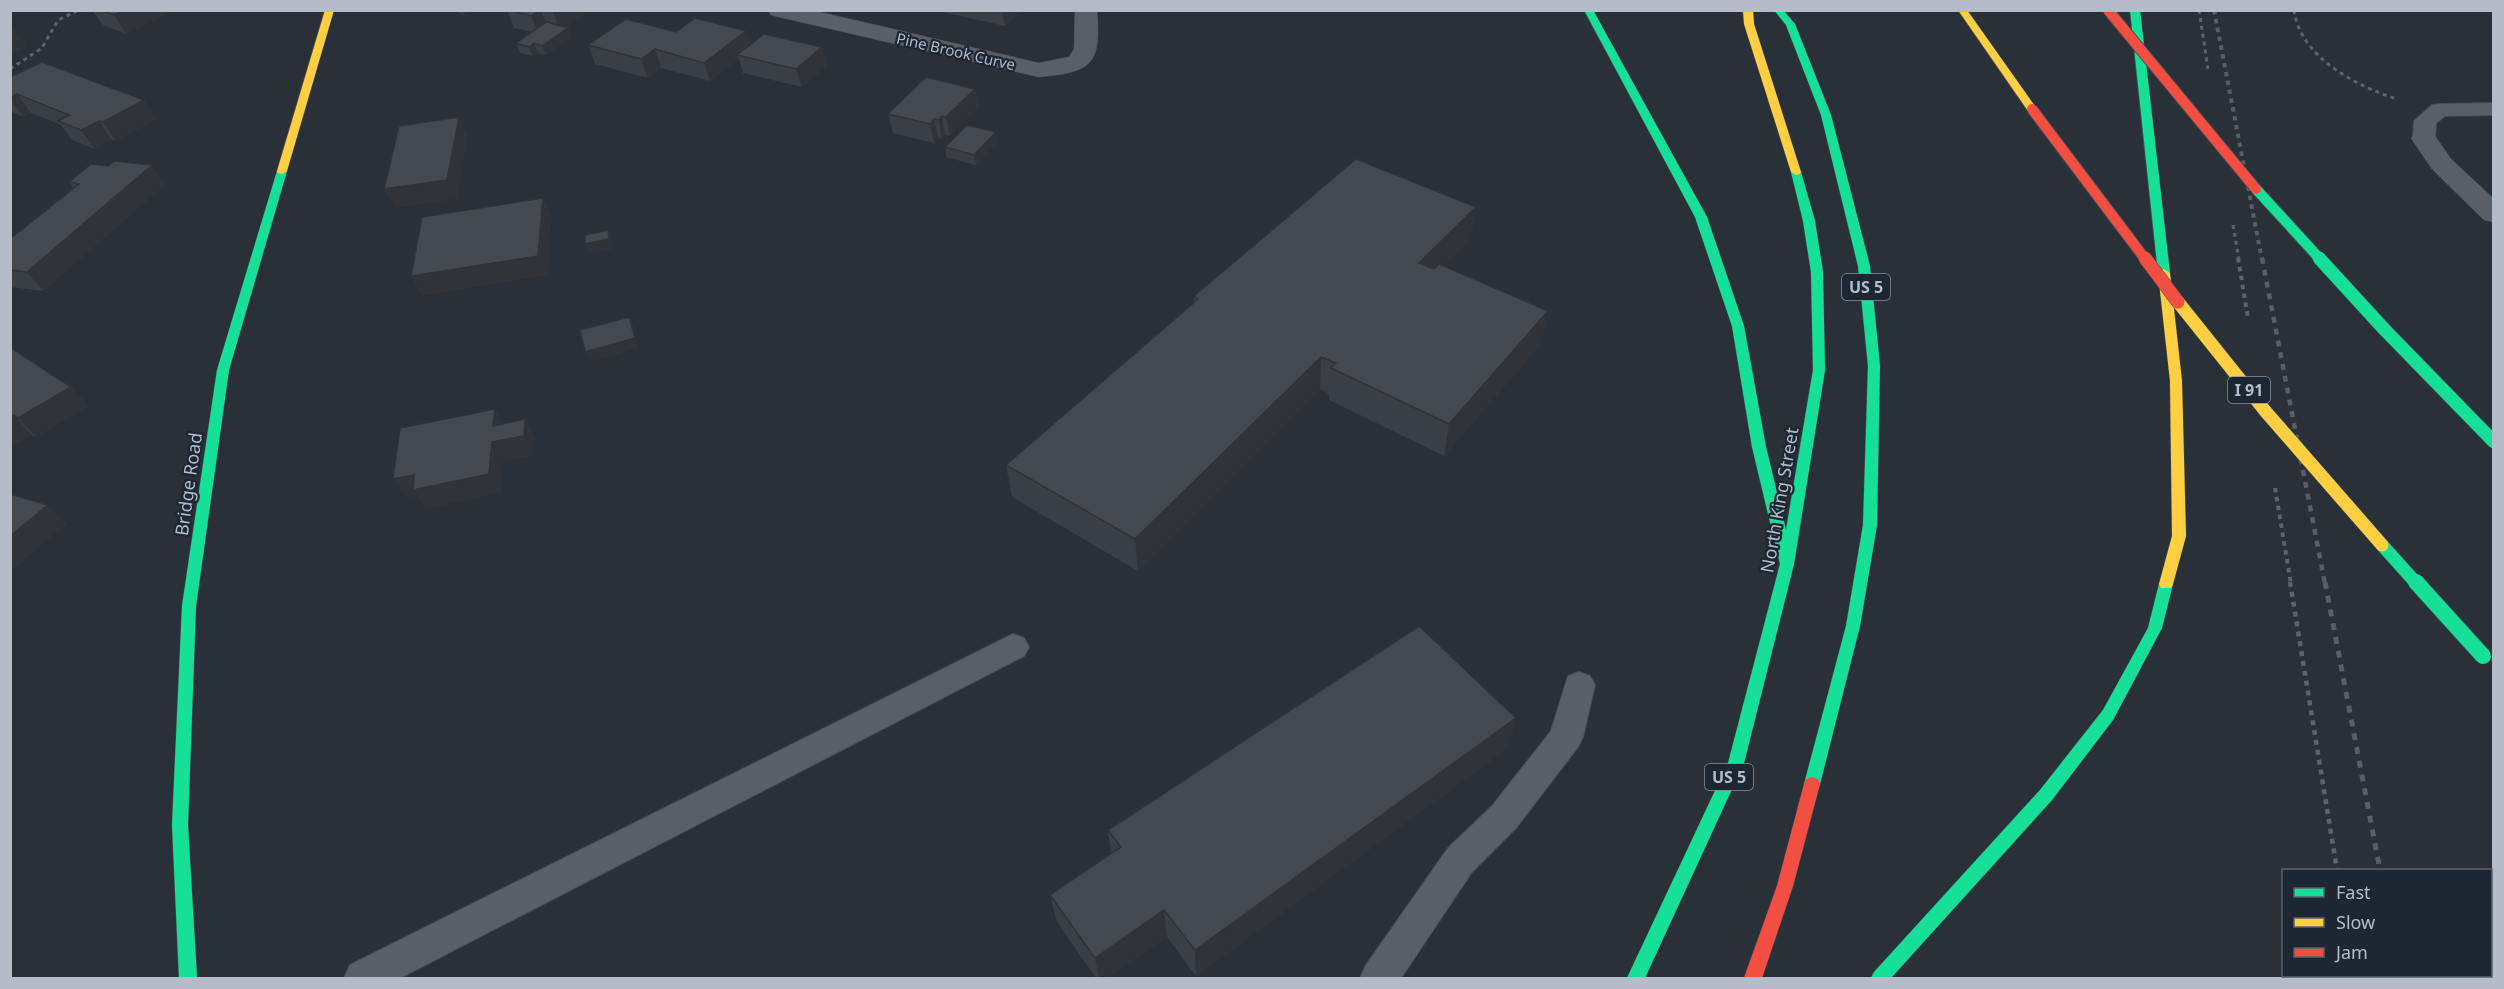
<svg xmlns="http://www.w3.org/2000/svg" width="2504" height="989" font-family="'Noto Sans',sans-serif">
<rect width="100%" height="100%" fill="#2a3038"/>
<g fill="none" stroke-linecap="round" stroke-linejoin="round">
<g stroke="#484c53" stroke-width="2">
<g id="lane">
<path d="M2494 103V115L2445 116 2436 123 2435 138 2432 143 2424 145 2416 143 2413 138 2414 121 2432 105 2440 104Z"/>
<path d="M1013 634 1024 638 1029 647 1024 656 400 978H344L350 965Z"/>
<path d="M1579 672 1590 676 1595 685 1583 737 1578 747 1516 828 1472 872 1401 978H1360L1366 965 1448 848 1492 806 1551 731 1568 676Z"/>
</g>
</g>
<g stroke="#484c53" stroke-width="1">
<g id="street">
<path d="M768 10H811L1039 63 1069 57 1074 49 1075 10H1097C1101 65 1093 72 1039 77L779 17 771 15Z"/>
<path d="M2424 130 2433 133 2451 159 2494 199V222L2484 220 2432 169 2411 138 2415 133Z"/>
</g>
</g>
<g stroke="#484c55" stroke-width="1">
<g id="fast">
<path d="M1584 10H1593L1707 217 1744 326 1766 447 1786 530 1813 370 1811 272 1803 221 1791 172 1792 170 1796 169 1801 172 1815 221 1823 272 1825 370 1794 564 1744 763 1645 978H1627L1728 763 1780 564 1752 447 1732 326 1695 217Z"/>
<path d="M1774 10H1783L1795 24 1831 115 1870 266 1880 366 1877 525 1860 626 1820 784 1818 789 1812 791 1806 789 1804 784 1846 626 1863 525 1868 366 1858 266 1821 115 1786 25Z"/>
<path d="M2130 10H2140L2170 273 2164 277 2158 273Z"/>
<path d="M282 168 287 171 229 370 196 606 188 825 197 978H179L172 825 182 606 217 370 277 171Z"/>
<path d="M2166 578 2171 580 2173 584 2162 628 2113 720 2052 800 1891 978H1871L1874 972 2040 790 2103 710 2148 628 2159 584 2161 580Z"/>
</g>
</g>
<g stroke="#484c55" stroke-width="1">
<g id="slow">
<path d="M325 10H334L287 171 282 174 278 173 277 171Z"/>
<path d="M1743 10H1753L1754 24 1801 172 1800 174 1796 175 1791 172 1744 24Z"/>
<path d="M1958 10H1967L2037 109 2036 111H2028Z"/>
<path d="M2164 269 2170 273 2182 381 2186 536 2173 584 2171 588H2161L2159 584 2172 536 2170 381 2158 273Z"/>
</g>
</g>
<g stroke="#484c55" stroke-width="1">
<path id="jam" d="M1812 777 1818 779 1820 784 1793 886 1762 978H1744L1777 886 1804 784 1806 779Z"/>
</g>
<g stroke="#5d636a" stroke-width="3" stroke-dasharray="4 4" stroke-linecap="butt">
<path d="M2199 10 2208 69"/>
<path d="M2294 10C2300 57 2356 86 2397 99"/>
<path d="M10 69 42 48 58 20 79 10"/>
<path d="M2233 225 2239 260"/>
</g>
<g stroke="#5d636a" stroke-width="4" stroke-dasharray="4.5 4.5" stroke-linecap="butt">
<path d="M2238 258 2248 318"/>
<path d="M2275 488 2291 584"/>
</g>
<path stroke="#5d636a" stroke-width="4.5" stroke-dasharray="5 5" stroke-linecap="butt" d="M2290 582 2337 870"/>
<use href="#lane" fill="#5a5e66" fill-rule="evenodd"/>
<use href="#street" fill="#5a5e66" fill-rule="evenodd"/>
<use href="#fast" fill="#16e098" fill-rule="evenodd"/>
<use href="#slow" fill="#ffcf43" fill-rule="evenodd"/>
<use href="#jam" fill="#f24e42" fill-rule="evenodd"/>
<path stroke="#595d64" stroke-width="4" stroke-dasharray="4.5 4.5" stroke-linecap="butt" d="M2214 10 2262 260"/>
<path stroke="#595d64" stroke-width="4.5" stroke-dasharray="6 6" stroke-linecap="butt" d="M2262 258 2325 584"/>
<path stroke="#595d64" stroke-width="5" stroke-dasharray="7 7" stroke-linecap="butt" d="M2325 582 2380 870"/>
<g stroke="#474c53" stroke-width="12" stroke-linecap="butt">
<path id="fast-bridge-far2" d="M2256 189 2321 260"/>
</g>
<g stroke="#474c53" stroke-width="14" stroke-linecap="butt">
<g id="fast-bridge-far1">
<path d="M2319 258 2384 329 2494 442"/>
<path d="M2382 545 2417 584"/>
</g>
</g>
<g stroke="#474c53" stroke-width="17" stroke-linecap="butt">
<path id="fast-bridge" d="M2416 582 2483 656"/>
</g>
<g stroke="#474c53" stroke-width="14" stroke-linecap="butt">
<path id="slow-bridge" d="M2178 302 2266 412 2382 545"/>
</g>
<g stroke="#474c53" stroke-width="12" stroke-linecap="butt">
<g id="jam-bridge-far1">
<path d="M2108 10 2256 189"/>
<path d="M2032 109 2146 260"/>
</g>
</g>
<g stroke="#474c53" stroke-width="14" stroke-linecap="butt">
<path id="jam-bridge" d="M2145 258 2178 302"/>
</g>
<use href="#fast-bridge-far2" stroke="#16e098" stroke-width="10"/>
<use href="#fast-bridge-far1" stroke="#16e098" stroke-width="13"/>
<use href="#fast-bridge" stroke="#16e098" stroke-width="16"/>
<use href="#slow-bridge" stroke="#ffcf43" stroke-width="13"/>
<use href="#jam-bridge-far1" stroke="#f24e42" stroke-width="10"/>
<use href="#jam-bridge" stroke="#f24e42" stroke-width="13"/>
</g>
<g fill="#3a3f45">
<path d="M92 10H174L126 34 103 25Z"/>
<path d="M453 10H473L464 15Z"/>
<path d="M507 10H589L566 27 568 28 572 37 546 55 538 53 533 56 520 53 516 43 532 32 514 28Z"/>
<path d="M933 10H1021L1005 26Z"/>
<path d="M676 32 750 44 822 47 827 66 802 87 743 73 739 59 710 81 661 68 648 78 595 64 588 45Z"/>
<path d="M10 77 157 119 116 141 112 140 95 149 72 140 61 125 31 113 24 117 10 111Z"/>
<path d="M975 89 978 107 950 136 945 135 942 139 938 138 934 143 893 133 888 114Z"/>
<path d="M996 132 998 142 976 165 946 157 945 147Z"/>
<path d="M69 182 166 184 43 291 10 287V239L73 188Z"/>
<path d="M1471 239 1444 266 1542 343 1444 456 1329 400V394L1320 389 1138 571 1012 497 1006 465 1194 302V296Z"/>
<path d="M10 347 71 387 88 406 36 437 32 435 10 447Z"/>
<path d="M1516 718 1508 748 1196 976 1167 937 1107 978H1096L1057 922 1050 895 1111 854 1108 830Z"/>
</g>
<g fill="#303338">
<path d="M124 10H174L126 34 114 15Z"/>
<path d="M462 10H473L464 15Z"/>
<path d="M539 10H541L548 28 539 34 531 16Z"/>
<path d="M556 10H589L560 31 553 12Z"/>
<path d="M1002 10H1021L1005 26Z"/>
<path d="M13 28 27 46 13 53 15 56 10 58V29Z"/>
<path d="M568 28 572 37 546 55 542 46Z"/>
<path d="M746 31 752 49 737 55 739 59 710 81 704 63Z"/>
<path d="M534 43 538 53 533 56 529 47Z"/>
<path d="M822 47 827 66 802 87 796 69Z"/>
<path d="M655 49 661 68 648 78 641 59Z"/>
<path d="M975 89 978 107 950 136 946 117Z"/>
<path d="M17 94 31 113 24 117 10 99V98Z"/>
<path d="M144 100 157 119 116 141 103 122Z"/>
<path d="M942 116 945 135 942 139 939 120Z"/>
<path d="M459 117 468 136 457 199 395 208 384 189Z"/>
<path d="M934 119 938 138 934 143 930 124Z"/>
<path d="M99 121 112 140 95 149 81 130Z"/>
<path d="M996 132 998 142 976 165 974 155Z"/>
<path d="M152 165 166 184 43 291 27 272Z"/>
<path d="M543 198 552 217 548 275 422 296 411 276Z"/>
<path d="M1476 207 1471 239 1416 295 1419 263Z"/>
<path d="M608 230 612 241 613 249 589 254 585 244Z"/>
<path d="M1548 311 1542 343 1444 456 1449 424Z"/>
<path d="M629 317 634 327 639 348 590 362 585 352Z"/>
<path d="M1321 357 1320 389 1138 571 1135 539Z"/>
<path d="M71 387 88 406 36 437 18 418Z"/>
<path d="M495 409 506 429 525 419 536 438 535 455 503 462 501 493 426 509 417 496 407 498 393 479 414 475 493 426Z"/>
<path d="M14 415 32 435 10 447V417Z"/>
<path d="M48 505 67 524 10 572V536Z"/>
<path d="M1516 718 1508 748 1196 976 1195 950Z"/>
<path d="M1164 910 1167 937 1107 978H1099L1095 958Z"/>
</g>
<g fill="#444950" stroke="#303338" stroke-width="1.5">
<path d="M100 10H124L114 15Z"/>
<path d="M509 10H539L531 16Z"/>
<path d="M695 18 746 31 704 63 655 49 641 59 588 45 626 19 676 32Z"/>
<path d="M547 22 568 28 542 46 534 43 529 47 516 43Z"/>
<path d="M764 34 822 47 796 69 737 55Z"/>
<path d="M42 62 144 100 103 122 99 121 81 130 58 121 69 115 17 94 10 98V77Z"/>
<path d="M926 77 975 89 946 117 942 116 939 120 934 119 930 124 888 114Z"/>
<path d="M459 117 447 180 384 189 399 126Z"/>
<path d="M967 125 996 132 974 155 945 147Z"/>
<path d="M1356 159 1476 207 1419 263 1434 269 1439 264 1548 311 1449 424 1331 368 1336 363 1321 357 1135 539 1006 465 1198 299 1194 296Z"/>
<path d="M114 161 152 165 27 272 10 270V239L79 184 69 182 91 164 108 166Z"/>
<path d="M543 198 538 256 411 276 422 217Z"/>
<path d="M608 230 609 239 585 244V235Z"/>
<path d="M629 317 635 338 585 352 580 330Z"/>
<path d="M10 347 71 387 18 418 14 415 10 417Z"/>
<path d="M495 409 493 426 525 419 524 436 492 442 489 474 413 490 414 475 393 479 400 428Z"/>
<path d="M10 494 48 505 10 536Z"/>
<path d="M1419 626 1516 718 1195 950 1164 910 1095 958 1050 895 1121 847 1108 830Z"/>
</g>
<g text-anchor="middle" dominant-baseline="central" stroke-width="4.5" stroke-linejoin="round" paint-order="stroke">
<g font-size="15" fill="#b4bcc9" stroke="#1d2633">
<text transform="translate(956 51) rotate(13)">Pine Brook Curve</text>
</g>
<g fill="#1d2633" stroke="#878f9c" stroke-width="1.5">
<rect x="1842" y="274" width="48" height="26" rx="4.5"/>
<rect x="2228" y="377" width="42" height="26" rx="4.5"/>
<rect x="1705" y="764" width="48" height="26" rx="4.5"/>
</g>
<g font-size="16" font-weight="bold" fill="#b4bcc9">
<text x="1866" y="287">US 5</text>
<text x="2249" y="390">I 91</text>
<text x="1729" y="777">US 5</text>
</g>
<g font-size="18" fill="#b4bcc9" stroke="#1d2633">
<text transform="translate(188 484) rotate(-82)">Bridge Road</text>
<text transform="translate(1779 500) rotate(-80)">North King Street</text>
</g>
</g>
<rect width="2504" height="989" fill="none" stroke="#b4bcc9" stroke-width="24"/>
<rect x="2282" y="869" width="210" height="108" fill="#1d2633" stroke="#59626f" stroke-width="1.5"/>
<rect x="2294" y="888" width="30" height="9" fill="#16e098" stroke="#59626f" stroke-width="1.5"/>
<text x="2336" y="899" font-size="18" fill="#b4bcc9">Fast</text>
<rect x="2294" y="918" width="30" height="9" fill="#ffcf43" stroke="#59626f" stroke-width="1.5"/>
<text x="2336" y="929" font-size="18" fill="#b4bcc9">Slow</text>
<rect x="2294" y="948" width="30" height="9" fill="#f24e42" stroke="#59626f" stroke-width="1.5"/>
<text x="2336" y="959" font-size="18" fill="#b4bcc9">Jam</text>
</svg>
